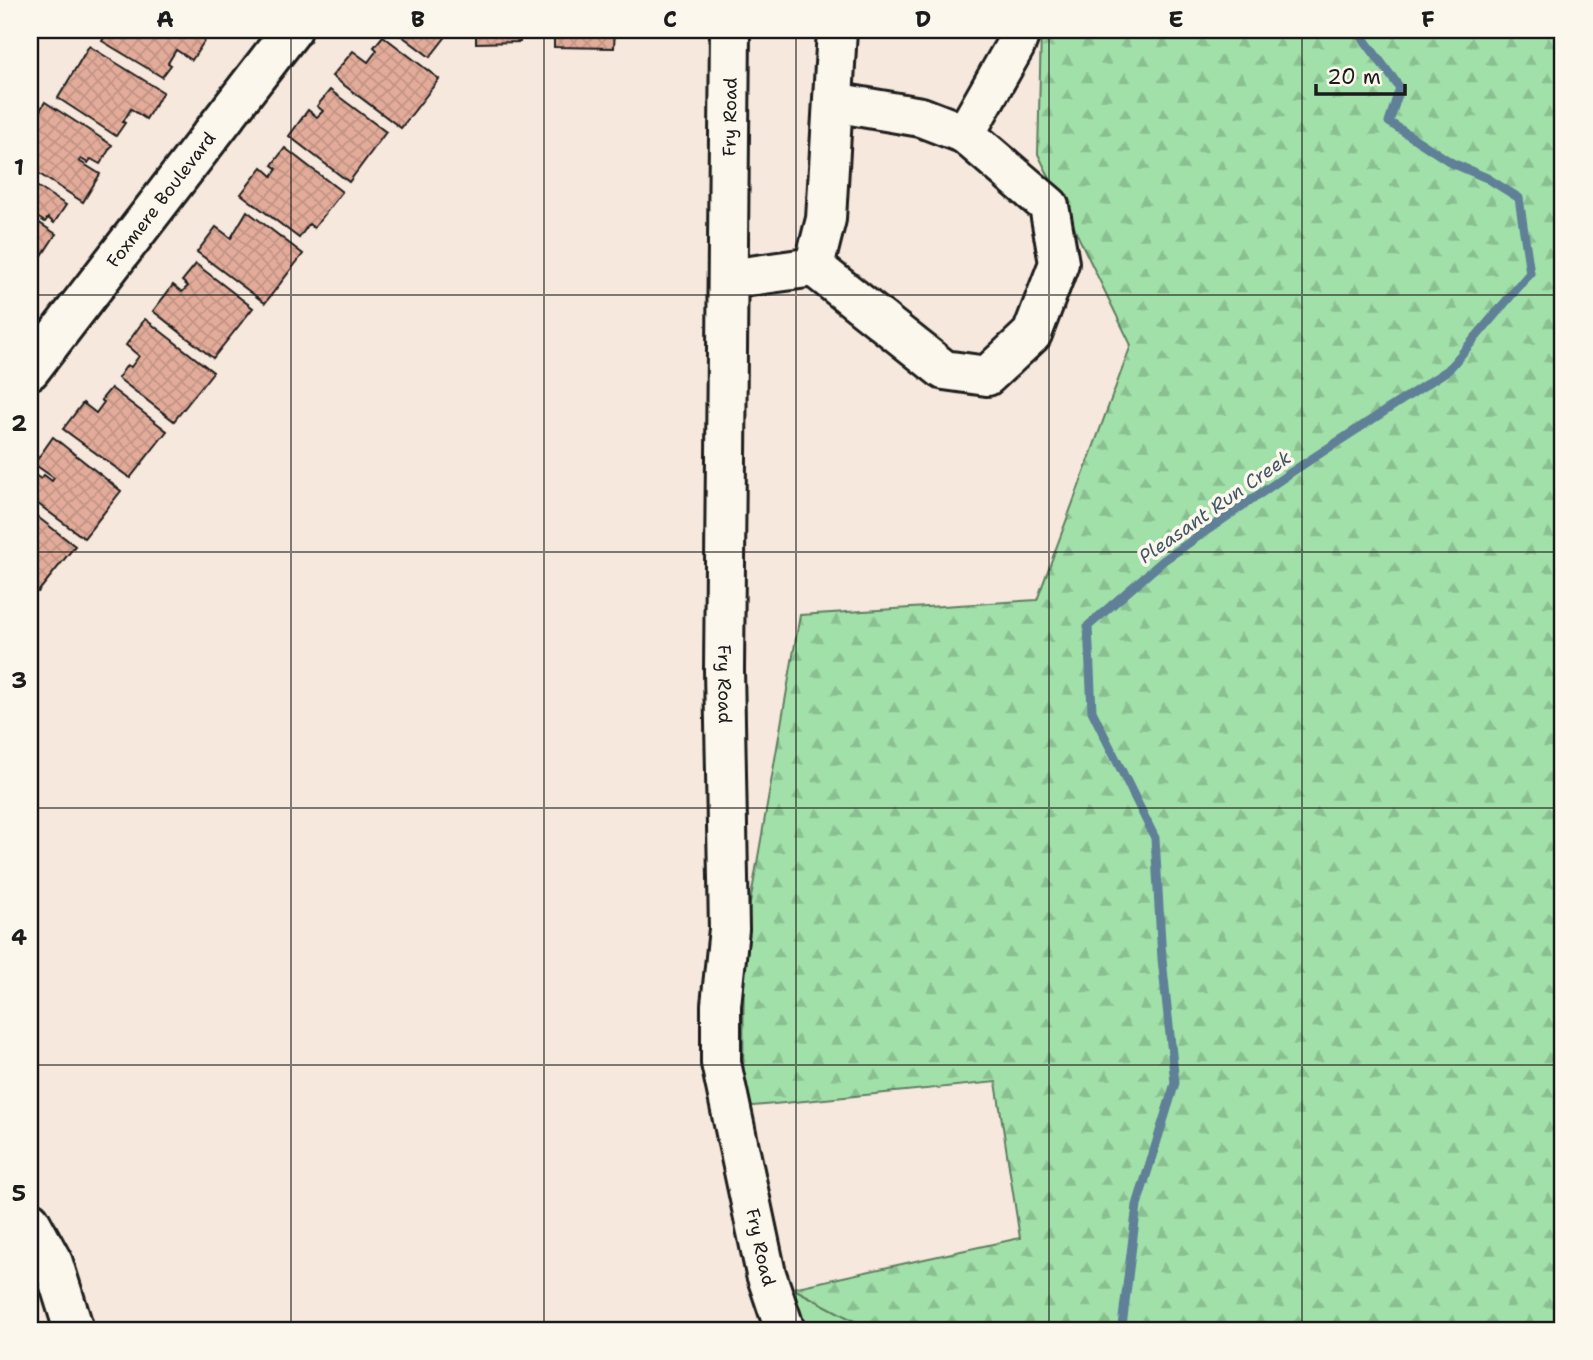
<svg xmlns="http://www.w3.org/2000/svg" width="1593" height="1360" font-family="'Shantell Sans',sans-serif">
<defs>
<pattern id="forest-firs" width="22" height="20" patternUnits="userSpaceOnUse" patternTransform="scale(1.75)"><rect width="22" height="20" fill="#a1e1a9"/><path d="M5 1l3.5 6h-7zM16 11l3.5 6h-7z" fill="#8ac091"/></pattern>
<pattern id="building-cross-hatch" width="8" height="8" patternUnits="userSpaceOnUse" patternTransform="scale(1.75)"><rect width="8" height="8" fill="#e3ac9a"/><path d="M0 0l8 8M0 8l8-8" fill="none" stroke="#c29384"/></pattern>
</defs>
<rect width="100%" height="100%" fill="#f6e8dc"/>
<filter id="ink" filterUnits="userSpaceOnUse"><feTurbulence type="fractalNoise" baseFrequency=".0143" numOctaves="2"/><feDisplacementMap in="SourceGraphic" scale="14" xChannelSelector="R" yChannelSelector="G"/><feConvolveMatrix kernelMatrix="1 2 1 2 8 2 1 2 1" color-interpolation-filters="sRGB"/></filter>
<g filter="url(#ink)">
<path fill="url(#forest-firs)" stroke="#5e7e62" stroke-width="2" d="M1041 30H1563V1330H799L793 1288 1020 1238 996 1082 743 1107 744 938 800 615 1037 600 1131 345 1038 154Z"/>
<path fill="#a1e1a9" stroke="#5e7e62" stroke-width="2" d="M766 1274 871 1330H785Z"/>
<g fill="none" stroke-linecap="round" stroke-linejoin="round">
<path stroke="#5e8097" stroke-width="9" d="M1124 1330 1122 1326 1137 1205 1175 1083 1162 959 1155 838 1092 711 1088 626 1164 560 1293 471 1448 370 1530 273 1519 198 1487 178 1452 163 1389 122 1400 88 1357 30"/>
</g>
<g fill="url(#building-cross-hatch)" stroke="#1c1c1c" stroke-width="2">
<path d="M109 30H201L209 34 192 60 176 50 168 63 171 65 162 77 102 41Z"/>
<path d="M394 30H451L430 57Z"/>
<path d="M476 30H537V38L520 37V42L476 43Z"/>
<path d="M554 30H615L614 48 554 47Z"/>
<path d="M383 36 439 79 401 128 332 76 353 51 368 62 377 50 374 47Z"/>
<path d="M89 46 163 92 146 119 131 109 123 122 125 123 116 136 58 98Z"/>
<path d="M330 90 386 132 349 182 289 136 308 110 317 117 323 111 317 106Z"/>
<path d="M45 102 112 145 100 164 91 159 88 163 81 159 79 161 100 174 83 202 30 168V127Z"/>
<path d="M285 148 342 192 314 228 309 224 299 238 241 194 262 167 272 176 277 169 272 165Z"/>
<path d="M30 182 66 205 54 223 48 218 45 222 37 217 35 220 56 234 39 260 30 254Z"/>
<path d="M247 211 303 254 265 303 197 252 216 227 231 238Z"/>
<path d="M196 264 253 308 213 358 153 311 173 285 182 292 188 286 182 281Z"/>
<path d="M145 319 213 372 174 421 118 378 127 365 131 367 139 356 126 345Z"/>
<path d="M111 388 167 431 130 478 63 429 83 403 96 413 104 402 101 400Z"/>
<path d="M53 437 121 491 84 538 30 498V479L33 474 41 479 44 475 52 481 54 478 34 464Z"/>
<path d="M30 511 75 546 38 592 30 586Z"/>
</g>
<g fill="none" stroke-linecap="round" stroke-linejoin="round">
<g stroke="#1c1c1c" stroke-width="44">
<g id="minor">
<path id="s1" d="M730 30 724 670 729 929 721 1005V1063L766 1274 785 1330"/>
<path d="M965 134 1015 46 1021 30"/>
<path d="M814 267 944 370 987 376 1032 334 1059 263 1049 206 965 134 921 117 833 102"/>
<path d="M728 279 814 267 826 219 837 30"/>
<path id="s2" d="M30 370 292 30"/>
<path d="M30 1221 53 1263 74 1330"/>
</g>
</g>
<use href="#minor" stroke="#fbf7ec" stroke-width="38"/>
</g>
</g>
<path fill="none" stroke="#1c1c1c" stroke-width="2" stroke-opacity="0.55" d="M291 30V1330M544 30V1330M796 30V1330M1049 30V1330M1302 30V1330M30 295H1563M30 552H1563M30 808H1563M30 1065H1563"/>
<g text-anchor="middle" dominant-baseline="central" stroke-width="7" stroke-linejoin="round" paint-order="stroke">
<g font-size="18" fill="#1c1c1c" stroke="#fbf7ec">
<text transform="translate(730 117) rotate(-89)">Fry Road</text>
<text stroke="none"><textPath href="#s2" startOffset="215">Foxmere Boulevard</textPath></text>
<text stroke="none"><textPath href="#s1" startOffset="654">Fry Road</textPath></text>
<text stroke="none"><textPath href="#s1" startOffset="1222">Fry Road</textPath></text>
</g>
<g font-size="19" font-style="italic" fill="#425664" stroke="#fbf7ec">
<text transform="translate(1215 507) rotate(-35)">Pleasant Run Creek</text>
</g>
</g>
<rect width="1593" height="1360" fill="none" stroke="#fbf7ec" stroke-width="77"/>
<path d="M1316 84v10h89v-10" fill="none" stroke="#1c1c1c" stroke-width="3.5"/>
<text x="1327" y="84" font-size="21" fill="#1c1c1c" stroke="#fbf7ec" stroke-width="5" paint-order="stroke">20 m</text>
<rect x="38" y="38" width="1516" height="1284" fill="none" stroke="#1c1c1c" stroke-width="2.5"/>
<g font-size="23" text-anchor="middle" font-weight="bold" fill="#1c1c1c">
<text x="165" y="27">A</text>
<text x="418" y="27">B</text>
<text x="670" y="27">C</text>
<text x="923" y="27">D</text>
<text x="1176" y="27">E</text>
<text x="1428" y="27">F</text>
<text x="19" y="175">1</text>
<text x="19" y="431">2</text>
<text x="19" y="688">3</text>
<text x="19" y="945">4</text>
<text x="19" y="1201">5</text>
</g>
</svg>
